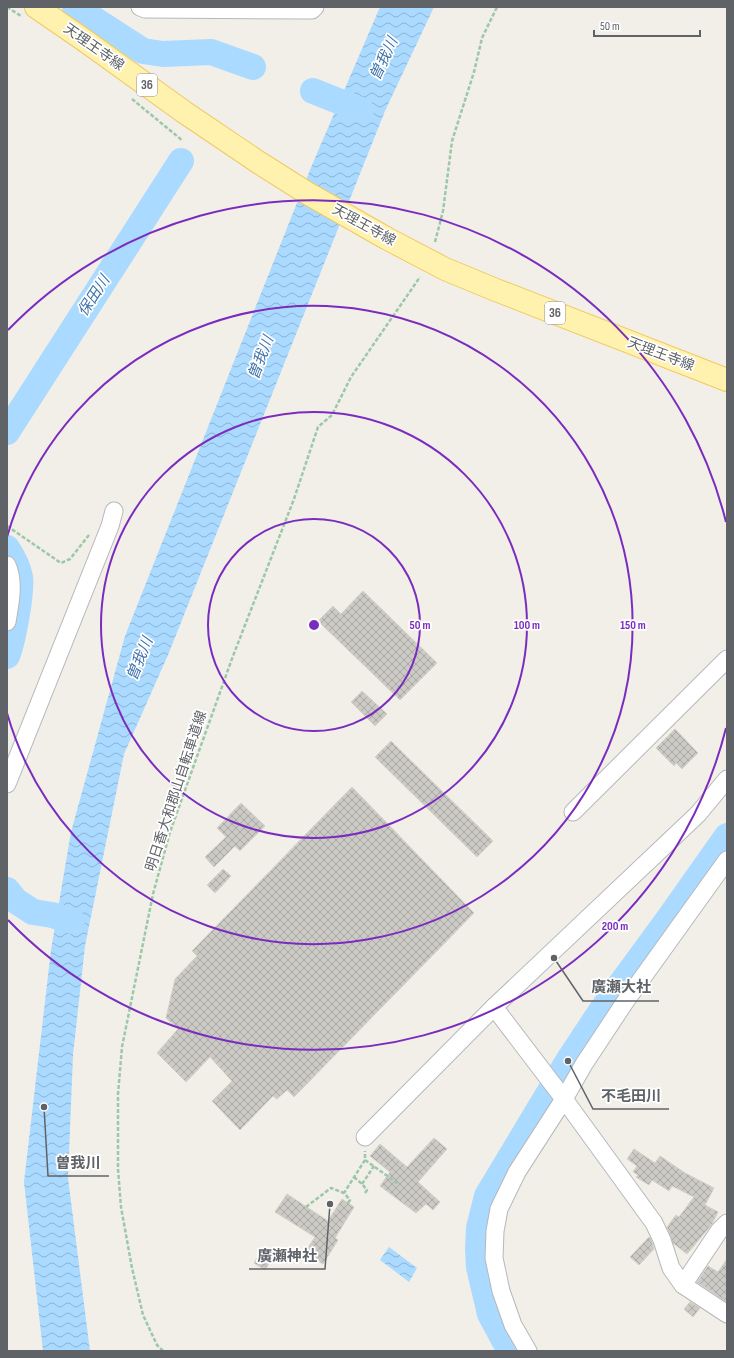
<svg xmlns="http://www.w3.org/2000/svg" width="734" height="1358" font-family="'Sofia Sans Condensed','Noto Sans JP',sans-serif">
<defs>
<pattern id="water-waves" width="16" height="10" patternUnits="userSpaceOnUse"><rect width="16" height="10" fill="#aadaff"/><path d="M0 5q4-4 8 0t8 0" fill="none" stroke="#8eb4d2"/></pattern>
<pattern id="building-cross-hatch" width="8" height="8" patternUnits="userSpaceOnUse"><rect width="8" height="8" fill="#cccac5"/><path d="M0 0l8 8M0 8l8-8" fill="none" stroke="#a9a8a4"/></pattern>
</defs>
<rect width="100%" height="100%" fill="#f1efe8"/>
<g fill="url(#water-waves)">
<path d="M380 7H434L385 111 168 655 124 754 85 946 73 1055 68 1178 90 1351H43L24 1182 51 950 71 832 125 636 312 165Z"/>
<path d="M389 1247 417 1268 409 1282 380 1260Z"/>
</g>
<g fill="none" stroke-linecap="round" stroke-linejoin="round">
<g stroke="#aadaff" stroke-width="26">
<path d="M75 7 143 51 163 54 211 52 253 67"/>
<path d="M313 91 361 110"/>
<path d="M7 432 181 161"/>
<path d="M7 548C13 557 18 567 20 577 22 592 13 642 7 656"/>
<path d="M7 890 16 901 33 912 52 915 72 921"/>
<path d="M510 1351 490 1314 479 1267 478 1249 479 1228 487 1196 568 1061 601 1011 667 921 727 836"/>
</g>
</g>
<g fill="url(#building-cross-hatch)" stroke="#d6d1c6">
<path d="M363 591 437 663 400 700 318 621 333 606 341 614Z"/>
<path d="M362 691 387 714 375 726 351 702Z"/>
<path d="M675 729 698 753 682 769 676 763 674 766 656 748Z"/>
<path d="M391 741 493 841 477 857 375 757Z"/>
<path d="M352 787 474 913 294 1097 287 1090 277 1099 273 1096 240 1130 212 1101 232 1081 210 1057 186 1082 157 1053 178 1029 166 1018 175 979 197 956 192 951Z"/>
<path d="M241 803 265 826 240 851 235 846 214 867 205 857 226 837 217 828Z"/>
<path d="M223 869 231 876 215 893 207 885Z"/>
<path d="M434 1138 447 1149 418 1182 440 1202 433 1210 426 1204 416 1213 380 1186 390 1172 370 1156 380 1144 407 1167Z"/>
<path d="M634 1149 655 1163 660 1156 685 1173 714 1188 705 1205 718 1212 712 1224 687 1254 673 1243 667 1227 676 1215 679 1217 694 1197 672 1186 669 1191 652 1180 649 1185 636 1177 638 1175 633 1172 637 1166 627 1159Z"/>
<path d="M287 1194 328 1221 342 1199 354 1207 335 1238 338 1240 323 1264 305 1252 315 1237 275 1212Z"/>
<path d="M649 1237 651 1239 654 1249 639 1265 630 1257Z"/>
<path d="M264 1247 275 1254 265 1270 254 1263Z"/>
<path d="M727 1259V1302L697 1282 708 1266 718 1272Z"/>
<path d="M690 1302 700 1308 693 1317 684 1309Z"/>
</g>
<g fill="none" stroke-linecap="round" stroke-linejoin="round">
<g stroke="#b5b8bc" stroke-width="19">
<g id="minor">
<path d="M140 7 145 9 312 10 315 7"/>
<path d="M7 565C15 583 10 603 7 622"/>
<path d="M7 784 110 526 114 511"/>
<path d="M573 812 727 659"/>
<path d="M494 1007 564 1099 654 1223 662 1240 671 1268 683 1285 727 1314"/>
<path d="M365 1137 494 1007 698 814 727 779"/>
<path d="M683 1285 719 1231 727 1223"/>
<path d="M528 1351 513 1325 501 1291 494 1258 495 1231 499 1209 517 1172 564 1099 584 1064 625 1002 727 860"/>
</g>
</g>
<g stroke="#f2c960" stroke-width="24">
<path id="major" d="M36 7 84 40 184 112 258 162 307 193 386 238 445 269 496 290 727 380"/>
</g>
<g stroke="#9cc7a9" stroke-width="2.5" stroke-dasharray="4 2" stroke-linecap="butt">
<path d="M7 7 21 16"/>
<path d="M132 99 183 141"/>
<path d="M435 242 443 211 452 141 474 72 482 38 497 7"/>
<path d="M7 526 61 563 70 559 89 535"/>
<path d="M365 1160 400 1185"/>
<path d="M354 1177 362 1184 367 1190 365 1193"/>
<path d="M362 1184 374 1166"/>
<path d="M348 1203 350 1200 344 1193 365 1160V1151"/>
<path d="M306 1207 331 1188 344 1193"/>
<path d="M163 1351 157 1345 143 1315 132 1268 121 1207 118 1169V1094L122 1047 153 894 170 832 233 656 294 499 318 427 332 415 351 377 420 277"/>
</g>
<use href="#minor" stroke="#fff" stroke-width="17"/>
<use href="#major" stroke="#fff2af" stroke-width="22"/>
</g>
<g fill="none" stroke="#7b2cbf" stroke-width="2">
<circle cx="314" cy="625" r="106"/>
<circle cx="314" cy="625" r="213"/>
<path d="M7 537A319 319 0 1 1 7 713"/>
<path d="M726 728A425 425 0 0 1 8 920M8 330A425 425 0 0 1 726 522"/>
</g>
<g text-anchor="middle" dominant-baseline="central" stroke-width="3.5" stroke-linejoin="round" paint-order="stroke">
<g fill="#fff" stroke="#8f9295" stroke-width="1">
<rect x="137" y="74" width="20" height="22" rx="3"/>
<rect x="545" y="302" width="20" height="22" rx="3"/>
</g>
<g font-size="13" font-weight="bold" fill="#5f6368">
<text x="147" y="85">36</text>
<text x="555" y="313">36</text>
</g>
<g font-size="14" fill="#5f6368" stroke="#fff">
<text transform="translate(94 47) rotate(35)">天理王寺線</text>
<text transform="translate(364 225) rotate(29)">天理王寺線</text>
<text transform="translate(661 354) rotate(21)">天理王寺線</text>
<text transform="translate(176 791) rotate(-72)">明日香大和郡山自転車道線</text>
</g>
<g font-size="15" font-style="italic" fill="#4174aa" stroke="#fff">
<text transform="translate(384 59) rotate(-65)">曽我川</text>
<text transform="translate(94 296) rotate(-57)">保田川</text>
<text transform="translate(261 358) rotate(-69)">曽我川</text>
<text transform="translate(140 659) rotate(-68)">曽我川</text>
</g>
</g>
<circle cx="314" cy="625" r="6" fill="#7b2cbf" stroke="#fff" stroke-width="2"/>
<g font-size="12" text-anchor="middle" font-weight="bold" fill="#7b2cbf" stroke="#fff" stroke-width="3.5" stroke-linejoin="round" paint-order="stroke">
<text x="420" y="629">50 m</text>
<text x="527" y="629">100 m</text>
<text x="633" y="629">150 m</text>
<text x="615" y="930">200 m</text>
</g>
<path fill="none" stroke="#5f6368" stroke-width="1.5" d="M554 958L583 1001H659M568 1061L593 1109H669M44 1107L48 1176H109M330 1204L325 1269H249"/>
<g fill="#5f6368" stroke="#fff" stroke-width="1.5">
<circle cx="554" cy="958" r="4"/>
<circle cx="568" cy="1061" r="4"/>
<circle cx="44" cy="1107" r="4"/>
<circle cx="330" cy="1204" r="4"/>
</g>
<g font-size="15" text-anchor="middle" font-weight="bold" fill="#5f6368" stroke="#fff" stroke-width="3.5" stroke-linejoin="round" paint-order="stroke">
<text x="621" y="992">廣瀬大社</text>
<text x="631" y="1101">不毛田川</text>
<text x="78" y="1168">曽我川</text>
<text x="287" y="1261">廣瀬神社</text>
</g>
<rect width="734" height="1358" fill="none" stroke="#5f6368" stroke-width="16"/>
<path d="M594 30v6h106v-6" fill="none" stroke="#5f6368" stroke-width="2"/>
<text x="600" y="30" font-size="12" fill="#5f6368" stroke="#ffffff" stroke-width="3" paint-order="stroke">50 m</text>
</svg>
